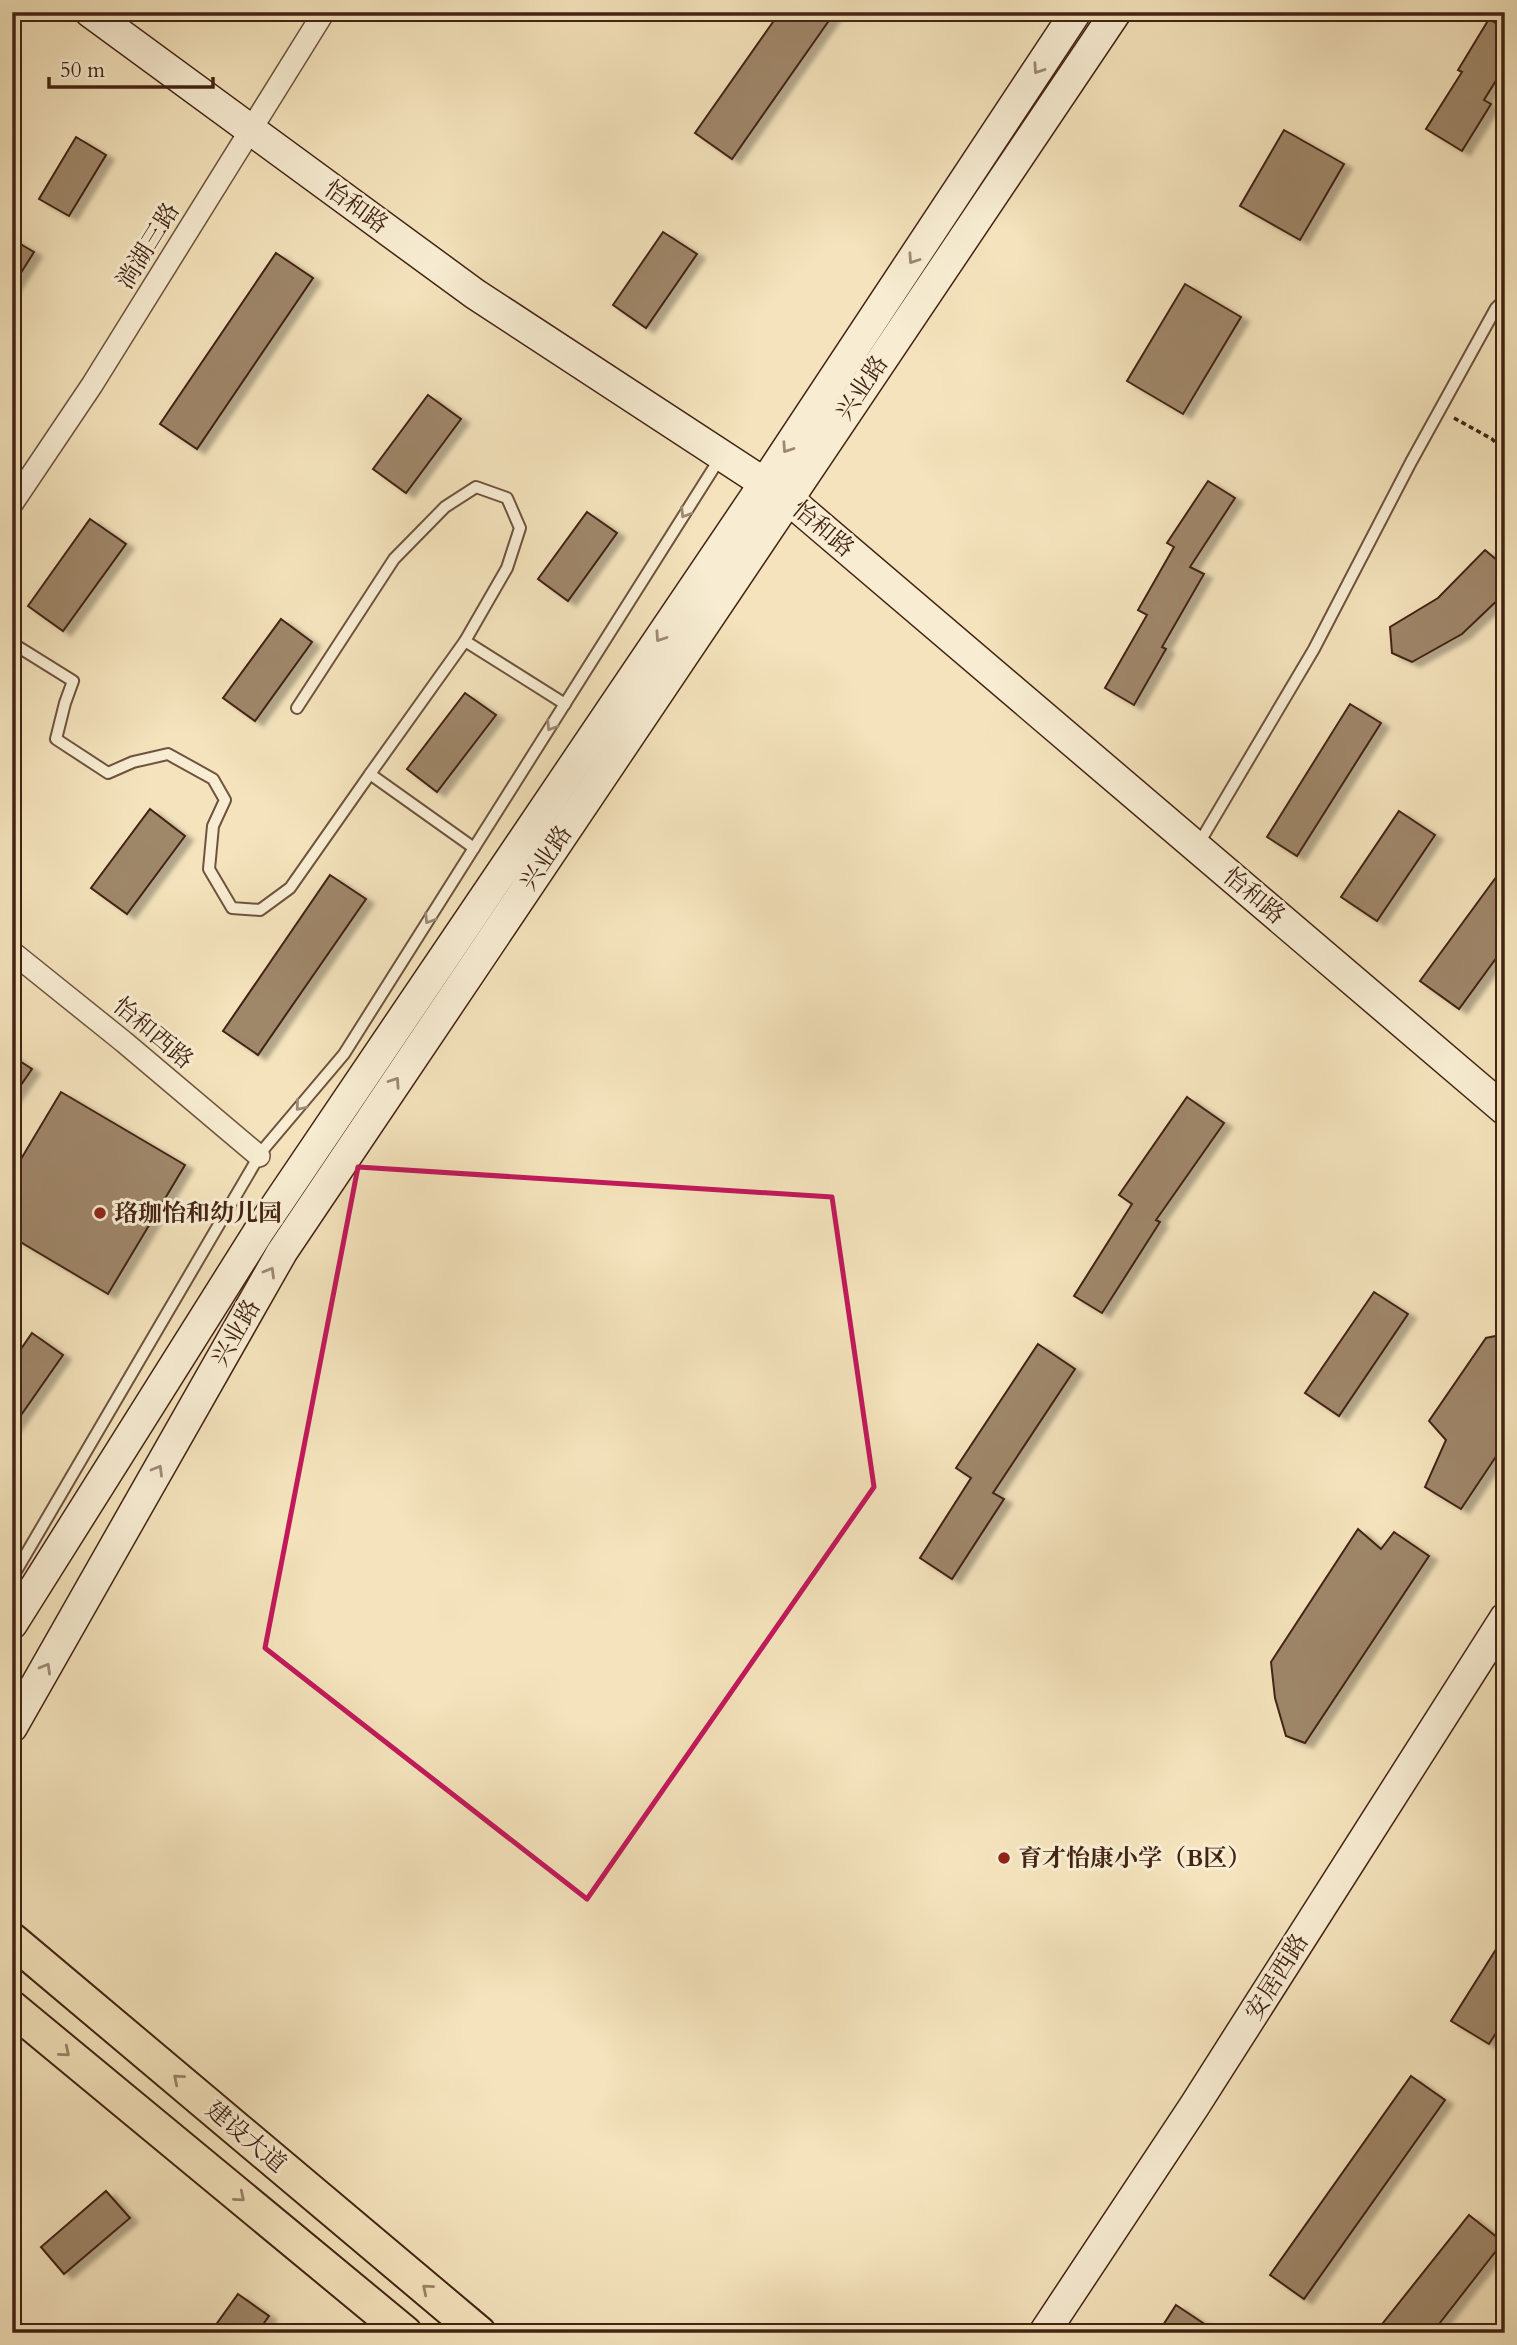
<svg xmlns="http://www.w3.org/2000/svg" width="1517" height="2345" font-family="Cardo,'Noto Serif SC',serif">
<defs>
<filter id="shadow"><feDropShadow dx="8" dy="4.5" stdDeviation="2" flood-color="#0004"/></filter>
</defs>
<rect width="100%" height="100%" fill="#f4e3bc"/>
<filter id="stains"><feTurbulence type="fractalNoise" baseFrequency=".00286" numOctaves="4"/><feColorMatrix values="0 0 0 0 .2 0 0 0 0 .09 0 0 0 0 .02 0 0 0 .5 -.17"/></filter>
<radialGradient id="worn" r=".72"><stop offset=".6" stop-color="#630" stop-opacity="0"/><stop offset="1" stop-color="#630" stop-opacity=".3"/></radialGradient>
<g fill="#9f876b" stroke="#432314" stroke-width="2" filter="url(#shadow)">
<path d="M780 12H835L732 159 695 133Z"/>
<path d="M1489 19 1505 29V66L1484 100 1491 104 1462 151 1426 129 1462 72 1458 70Z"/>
<path d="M1284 130 1344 164 1300 240 1240 206Z"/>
<path d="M76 137 106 155 69 216 39 199Z"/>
<path d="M663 232 697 254 646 328 613 305Z"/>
<path d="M12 239 34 252 12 287Z"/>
<path d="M276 253 313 278 197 449 160 424Z"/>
<path d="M1185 284 1241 317 1183 414 1127 381Z"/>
<path d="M428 395 461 419 406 493 373 469Z"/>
<path d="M1208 481 1235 498 1190 567 1204 574 1162 647 1166 649 1134 705 1105 688 1147 615 1138 610 1174 547 1167 543Z"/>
<path d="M587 512 617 533 568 601 538 579Z"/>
<path d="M90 519 126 544 63 631 28 606Z"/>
<path d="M1485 550 1505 567V593L1462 634 1412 662 1392 653 1390 627 1438 598Z"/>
<path d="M281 619 312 642 255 721 223 698Z"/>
<path d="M465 693 496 715 437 792 407 769Z"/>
<path d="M1350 704 1381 723 1297 856 1267 837Z"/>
<path d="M150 809 185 836 127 914 91 888Z"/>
<path d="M1399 811 1435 835 1377 921 1341 897Z"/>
<path d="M1505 865V946L1459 1009 1420 981Z"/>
<path d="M330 875 366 899 258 1055 223 1031Z"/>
<path d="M12 1056 32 1069 12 1098Z"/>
<path d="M61 1092 185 1165 108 1294 12 1237V1174Z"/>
<path d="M1187 1097 1224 1123 1156 1220 1160 1222 1102 1313 1074 1296 1132 1204 1119 1195Z"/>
<path d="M1374 1292 1408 1314 1339 1416 1305 1393Z"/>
<path d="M32 1333 63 1355 12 1428V1362Z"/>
<path d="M1505 1334V1443L1461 1509 1425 1487 1446 1440 1429 1421 1486 1338Z"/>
<path d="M1038 1344 1075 1369 993 1493 1004 1499 952 1579 920 1558 971 1478 956 1468Z"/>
<path d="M1358 1529 1381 1549 1394 1532 1429 1556 1305 1743 1286 1736 1275 1698 1271 1662Z"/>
<path d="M1505 1935V2019L1489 2044 1451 2021Z"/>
<path d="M1411 2076 1445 2100 1304 2299 1270 2275Z"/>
<path d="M106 2191 130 2218 64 2274 41 2247Z"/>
<path d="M1469 2215 1503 2242 1432 2333H1375Z"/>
<path d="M238 2294 269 2316 257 2333H210Z"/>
<path d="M1176 2305 1218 2333H1158Z"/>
</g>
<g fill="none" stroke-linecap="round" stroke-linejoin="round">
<g stroke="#6f533e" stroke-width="14">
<g id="lane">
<path d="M12 643 73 681 65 703 56 739 108 773 133 762 168 754 213 779 225 800 213 826 209 869 232 908 260 910 290 888 370 774"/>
<path d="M297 708 394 559 445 507 476 487 507 498 520 528 507 568 465 641"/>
<path d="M1198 845 1314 649 1411 462 1496 308 1505 299"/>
<path d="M474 848 370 774 465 641 565 704"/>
<path d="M12 1578 262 1151 344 1054 720 458"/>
</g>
</g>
<g stroke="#6f533e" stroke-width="24">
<g id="street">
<path d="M12 504 92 385 324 12"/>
<path d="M12 952 124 1042 259 1156"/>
</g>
</g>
<g stroke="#432314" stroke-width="33">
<g id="secondary">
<path d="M90 12 475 294 787 498 1505 1110"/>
<path d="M12 1624 259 1231 764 484 1076 12"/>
<path d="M12 1727 282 1252 1116 12"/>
<path d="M1044 2333 1195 2105 1505 1618"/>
</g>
</g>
<g stroke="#432314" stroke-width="37">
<g id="primary">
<path d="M12 1940 479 2333"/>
<path d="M12 2008 405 2333"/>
</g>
</g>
<path stroke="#432314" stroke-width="3.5" stroke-dasharray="5 3.5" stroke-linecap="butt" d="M1454 418 1492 439 1505 452"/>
<use href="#lane" stroke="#f8edd3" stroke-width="10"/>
<use href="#street" stroke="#f8edd3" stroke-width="21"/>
<use href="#secondary" stroke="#f8edd3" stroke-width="30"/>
<use href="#primary" stroke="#f4e3bc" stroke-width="33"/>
</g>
<defs><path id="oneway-chevron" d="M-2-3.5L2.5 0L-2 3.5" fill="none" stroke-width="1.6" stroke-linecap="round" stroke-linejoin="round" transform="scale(1.75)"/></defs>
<g stroke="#9e8874">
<use href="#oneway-chevron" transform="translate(1038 69) rotate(124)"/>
<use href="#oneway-chevron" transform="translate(913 259) rotate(124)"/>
<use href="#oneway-chevron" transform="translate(787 448) rotate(124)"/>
<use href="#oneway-chevron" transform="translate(685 513) rotate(122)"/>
<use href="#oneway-chevron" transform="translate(660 637) rotate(124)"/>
<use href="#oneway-chevron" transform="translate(551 726) rotate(122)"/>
<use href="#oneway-chevron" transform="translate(429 919) rotate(122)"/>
<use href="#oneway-chevron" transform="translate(395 1082) rotate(-56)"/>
<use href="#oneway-chevron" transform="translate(300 1106) rotate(130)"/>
<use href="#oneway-chevron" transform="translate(270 1272) rotate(-60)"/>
<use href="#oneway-chevron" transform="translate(158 1470) rotate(-60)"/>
<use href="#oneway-chevron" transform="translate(46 1668) rotate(-60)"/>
</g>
<g stroke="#9c8368">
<use href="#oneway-chevron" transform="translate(65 2052) rotate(40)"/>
<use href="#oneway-chevron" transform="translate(178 2079) rotate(-140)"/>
<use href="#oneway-chevron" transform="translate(240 2197) rotate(40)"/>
<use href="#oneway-chevron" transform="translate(427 2289) rotate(-140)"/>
</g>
<path fill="none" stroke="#c2185b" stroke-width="5" stroke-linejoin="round" d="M358 1167 832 1197 874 1487 587 1899 265 1648Z"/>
<g fill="#8f2418" stroke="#f8edd3" stroke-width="2.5">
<circle cx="100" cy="1213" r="7"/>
<circle cx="1004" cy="1858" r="7"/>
</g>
<g text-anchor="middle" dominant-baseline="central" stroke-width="6" stroke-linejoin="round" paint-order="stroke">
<g font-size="24" fill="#432314" stroke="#f8edd3">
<text transform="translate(356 207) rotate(36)">怡和路</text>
<text transform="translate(148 246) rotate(-58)">淌湖三路</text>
<text transform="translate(862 388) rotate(-56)">兴业路</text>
<text transform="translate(823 529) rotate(40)">怡和路</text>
<text transform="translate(546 858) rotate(-56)">兴业路</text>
<text transform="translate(1254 896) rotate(40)">怡和路</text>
<text transform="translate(153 1033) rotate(40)">怡和西路</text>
<text transform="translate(236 1333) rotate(-60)">兴业路</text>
<text transform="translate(1277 1977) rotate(-58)">安居西路</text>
<text transform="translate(246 2137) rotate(40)">建设大道</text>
</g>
<g font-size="24" font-weight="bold" fill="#432314" stroke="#f8edd3" text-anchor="start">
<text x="114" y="1213">珞珈怡和幼儿园</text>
<text x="1018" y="1858">育才怡康小学（B区）</text>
</g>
</g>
<rect width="1517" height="2345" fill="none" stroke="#f4e3bc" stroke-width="42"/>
<rect x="14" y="14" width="1489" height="2317" fill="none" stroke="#432314" stroke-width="3.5"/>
<rect x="21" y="21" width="1475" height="2303" fill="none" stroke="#432314" stroke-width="2"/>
<path d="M49 77v10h164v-10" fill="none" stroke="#432314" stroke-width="3.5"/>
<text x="60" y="77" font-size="21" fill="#432314" stroke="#f8edd3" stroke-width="5" paint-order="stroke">50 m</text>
<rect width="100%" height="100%" filter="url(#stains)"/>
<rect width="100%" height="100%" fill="url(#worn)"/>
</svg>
